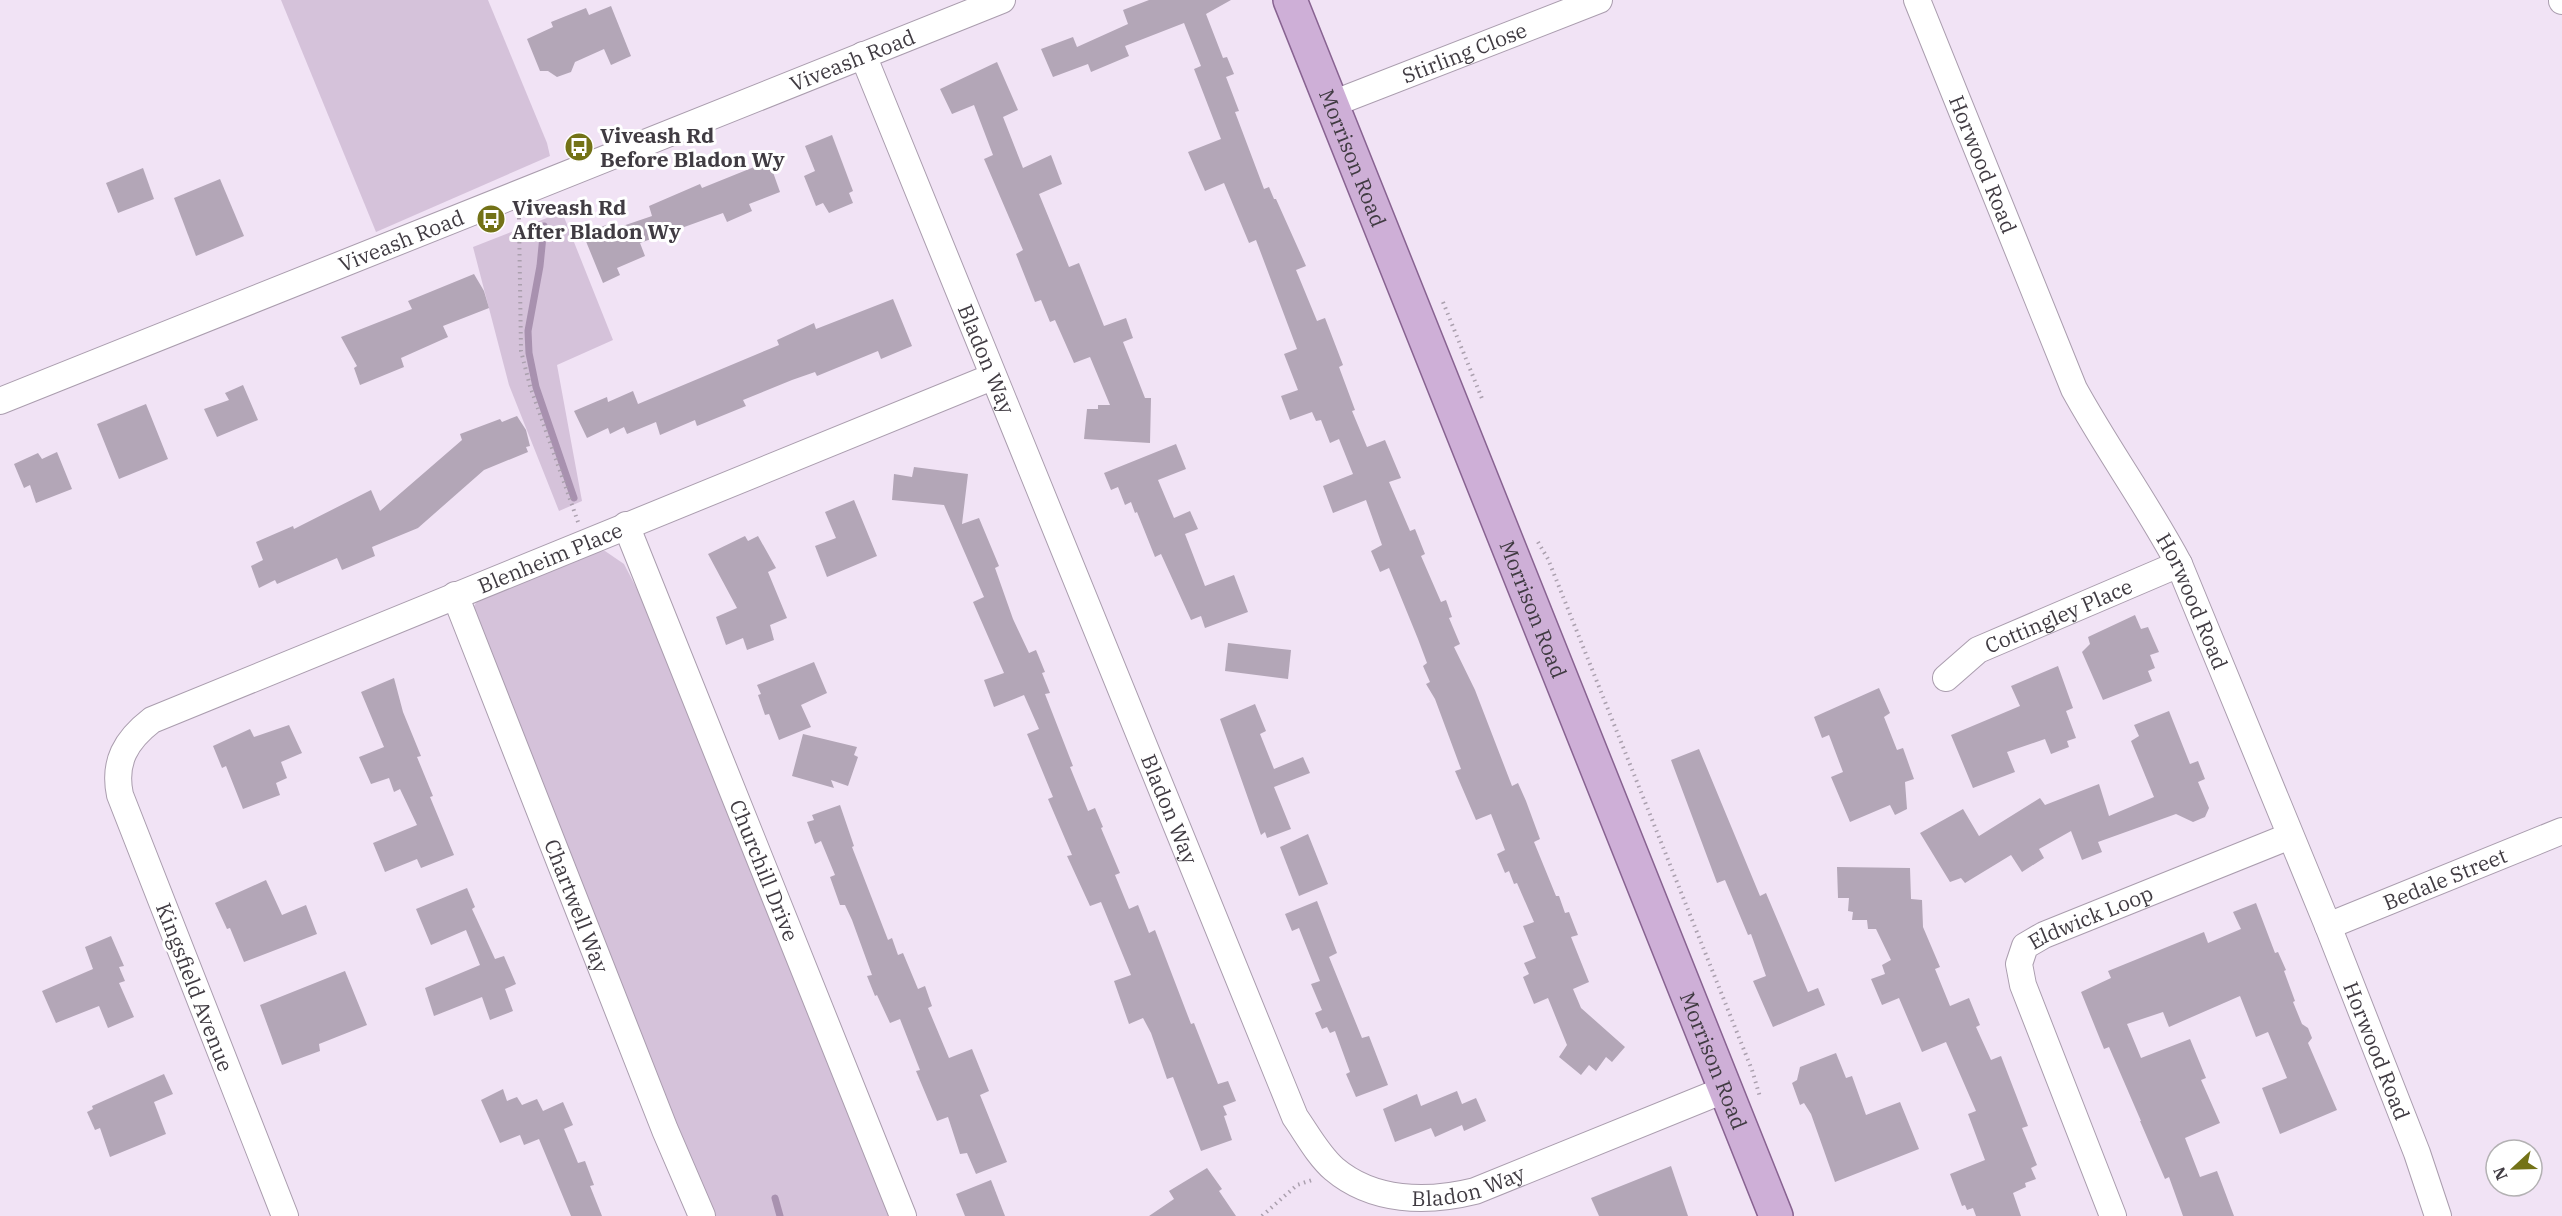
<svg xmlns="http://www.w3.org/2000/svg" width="2562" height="1216" font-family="'IBM Plex Serif',serif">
<rect width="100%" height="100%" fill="#f1e3f5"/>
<g fill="#d5c2da">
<path d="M281 0H488L547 143 550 156 376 232Z"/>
<path d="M562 212 613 340 557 365 582 501 559 511 509 385 473 247Z"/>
<path d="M605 551 624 564 638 591 890 1216H703L470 612 478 600 591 552Z"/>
</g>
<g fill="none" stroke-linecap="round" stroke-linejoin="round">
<g stroke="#a891af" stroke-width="7">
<path d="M544 226 540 266 528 331 529 353 536 387 574 498"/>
<path d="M775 1198 780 1216"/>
</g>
</g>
<g fill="#b3a6b7">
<path d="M1149 0H1231L1206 14 1223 58 1227 57 1234 74 1226 77 1239 111 1235 112 1264 189 1269 187 1274 199H1276L1306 266 1296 270 1317 321 1325 318 1343 365 1339 367 1355 410 1352 411 1367 447 1385 440 1401 478 1389 482 1410 531 1415 529 1425 554 1421 556 1441 602 1446 600 1452 617 1449 618 1460 644 1454 647 1475 690 1512 786 1518 783 1526 801 1540 839 1534 842 1556 896H1559L1565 913 1569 912 1578 935 1571 937 1589 982 1573 989 1581 1008 1625 1047 1612 1062 1606 1057 1596 1071 1589 1065 1581 1075 1559 1057 1567 1045 1548 998 1534 1004 1523 977 1529 974 1524 963 1536 958 1523 926 1534 922 1517 883 1514 884 1509 871 1505 873 1497 854 1505 850 1491 814 1476 820 1455 771 1461 769 1435 699 1426 684 1430 682 1423 666 1427 663 1418 639 1389 568 1380 572 1371 551 1382 545 1366 500 1333 513 1323 486 1353 474 1339 439 1330 443 1321 420 1316 421 1312 412 1290 420 1281 396 1298 390 1284 354 1297 349 1256 240 1249 243 1224 183 1205 191 1188 152 1221 139 1194 69 1201 66 1184 23 1125 46 1129 56 1091 72 1088 64 1053 77 1041 49 1073 37 1077 47 1128 24 1123 10Z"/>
<path d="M611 6 631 56 611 65 604 49 575 62 571 72 557 77 548 71H540L527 39 553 27 551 22 586 8 589 15Z"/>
<path d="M997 62 1018 110 1003 117 1023 168 1051 155 1062 184 1039 194 1069 267 1079 263 1104 326 1126 318 1133 338 1123 342 1145 398H1151L1150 443 1084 439 1087 409H1098V405H1110L1090 357 1074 363 1055 320 1050 322 1041 300 1035 302 1016 254 1023 250 984 159 993 155 974 105 952 114 940 89Z"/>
<path d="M832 135 853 191 849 193 853 203 829 213 823 203 816 206 804 176 815 171 805 146Z"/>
<path d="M769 161 780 192 749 204 752 211 727 222 723 213 640 243 645 256 617 268 620 275 603 283 583 234 606 225 608 231 652 216 649 206 700 184 702 188Z"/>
<path d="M143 168 154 199 118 213 106 183Z"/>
<path d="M220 179 244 236 196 256 174 198Z"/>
<path d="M474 274 484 291 489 308 443 326 448 337 401 358 404 367 360 385 354 368 357 366 341 337 412 309 408 301Z"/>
<path d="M893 299 912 346 881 359 878 351 817 376 815 372 792 380 743 400 746 406 697 426 695 420 660 435 656 422 627 434 624 427 610 434 608 428 587 438 574 411 607 397 608 402 633 391 638 404 779 345 777 340 814 323 816 329Z"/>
<path d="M243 385 258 420 217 437 204 409 229 400 225 393Z"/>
<path d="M146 404 168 459 119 479 97 424Z"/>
<path d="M517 416 526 430 530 446 526 447 528 452 484 470 418 528 372 547 375 556 342 570 337 558 277 584 275 580 259 588 251 566 263 560 256 542 293 526 294 529 371 490 380 511 462 440 460 434 500 419 502 422Z"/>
<path d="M1176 444 1186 469 1158 480 1174 518 1190 511 1198 529 1185 534 1205 586 1234 575 1248 612 1205 628 1201 616 1191 620 1161 554 1155 557 1137 512 1135 513 1131 502 1125 505 1118 487 1111 490 1104 473Z"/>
<path d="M57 452 72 489 36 503 30 485 24 488 14 464 38 453 42 459Z"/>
<path d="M914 467 968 474 962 524 979 518 999 566 995 568 1013 619 1029 653 1036 650 1045 672 1042 673 1050 693 1045 694 1073 766 1070 767 1088 811 1095 808 1103 827 1101 828 1120 873 1115 875 1129 909 1138 905 1149 933 1155 930 1191 1024 1194 1023 1218 1084 1228 1081 1236 1101 1223 1106 1227 1115 1224 1116 1232 1140 1201 1151 1173 1077 1167 1079 1151 1033 1143 1018 1129 1024 1114 981 1131 975 1101 902 1090 906 1067 856 1072 855 1048 799 1053 797 1027 734 1039 729 1024 695 994 707 984 680 1004 673 973 602 984 597 944 505 892 500 894 474 912 477Z"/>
<path d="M854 500 877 556 827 577 815 546 836 538 825 512Z"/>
<path d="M745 536 748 541 758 536 776 568 768 572 787 618 770 625 774 640 747 650 743 638 726 645 716 617 737 608 708 554Z"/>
<path d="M2135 615 2141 629 2148 627 2159 652 2150 655 2155 668 2148 671 2152 681 2103 700 2082 652 2090 644 2088 637Z"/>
<path d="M1228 643 1291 650 1288 679 1225 671Z"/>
<path d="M814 662 827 693 801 705 811 727 779 740 769 714 765 715 758 695 761 694 757 685Z"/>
<path d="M2058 666 2073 708 2066 711 2076 738 2067 741 2069 747 2051 754 2045 739 2007 752 2015 772 1973 788 1951 735 2020 706 2011 686Z"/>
<path d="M394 678 403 712 421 756 417 757 433 796 430 797 454 855 421 868 417 859 385 872 373 843 417 825 400 789 394 792 389 778 371 784 359 757 384 747 361 692Z"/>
<path d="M1879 688 1890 713 1884 717 1897 750 1903 748 1914 779 1905 782 1907 809 1895 815 1890 805 1850 822 1831 777 1843 772 1829 735 1822 738 1814 717Z"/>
<path d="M1255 704 1266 731 1260 734 1274 769 1303 757 1310 773 1274 787 1291 829 1267 838 1265 832 1261 835 1220 719Z"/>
<path d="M2169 711 2190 764 2198 761 2205 779 2198 782 2209 808 2205 817 2193 822 2176 814 2098 842 2102 852 2082 860 2071 831 2039 849 2044 858 2022 872 2011 855 1965 883 1961 878 1950 882 1920 833 1963 809 1979 836 2040 798 2045 805 2099 784 2109 816 2154 797 2131 741 2139 736 2134 725Z"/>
<path d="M289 725 302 753 281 762 287 778 276 783 280 795 243 809 226 766 222 768 213 746 250 729 254 737Z"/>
<path d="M803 734 857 747 854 755 858 757 848 786 831 780 834 788 792 776Z"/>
<path d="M1699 749 1760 896 1766 893 1808 992 1818 988 1825 1005 1773 1027 1753 981 1766 976 1751 934 1748 935 1725 880 1717 883 1671 760Z"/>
<path d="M840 805 854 846 852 847 888 940 892 938 898 955 903 953 918 989 925 986 932 1006 928 1008 949 1058 972 1049 989 1091 980 1095 1007 1162 976 1174 967 1153 960 1154 948 1117 937 1121 916 1071 920 1070 900 1019 890 1023 877 995 875 996 867 976 872 975 852 920 845 905H840L830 877 835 875 821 841 815 844 807 822 814 820 812 815Z"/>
<path d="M1308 834 1328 884 1299 896 1280 847Z"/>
<path d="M1837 867 1910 868 1911 899 1922 900 1923 927 1940 967 1935 969 1950 1006 1969 998 1980 1025 1976 1027 1991 1060 2001 1056 2028 1126 2022 1128 2037 1165 2031 1168 2036 1179 2025 1183 2026 1187 2013 1193 2021 1216H1976L1973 1208 1967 1210 1965 1205 1962 1206 1950 1174 1985 1160 1968 1114 1976 1111 1946 1042 1922 1052 1899 998 1882 1005 1871 979 1885 974 1882 965 1891 960 1876 929H1868L1867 920H1852L1853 912 1848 911 1849 898H1838Z"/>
<path d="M266 880 282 915 306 905 317 934 244 962 230 928 227 929 215 903Z"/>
<path d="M467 888 475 907 472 909 495 959 504 956 516 984 505 989 513 1011 490 1020 482 997 434 1016 425 988 480 965 466 930 431 945 416 909Z"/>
<path d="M1317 901 1337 953 1329 957 1362 1038 1369 1036 1388 1085 1356 1097 1346 1074 1350 1072 1335 1031 1330 1033 1327 1027 1322 1029 1315 1013 1322 1010 1311 984 1320 981 1299 928 1292 931 1285 914Z"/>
<path d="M2256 903 2275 953 2278 952 2286 970 2284 971 2295 1001 2293 1002 2302 1024 2308 1028 2312 1038 2308 1043 2337 1110 2280 1134 2262 1088 2287 1078 2268 1032 2256 1037 2240 996 2169 1027 2163 1012 2127 1024 2141 1058 2190 1039 2206 1078 2201 1080 2220 1123 2185 1138 2200 1177 2217 1171 2234 1216H2183L2169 1177 2165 1179 2140 1121H2141L2109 1047 2104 1049 2081 992 2111 978 2108 971 2204 932 2208 943 2241 929 2233 912Z"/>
<path d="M111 936 124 966 119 967 125 981 119 983 134 1017 108 1028 99 1006 56 1023 42 991 93 969 85 947Z"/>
<path d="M345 971 367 1025 319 1044 320 1051 282 1065 260 1005Z"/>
<path d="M1836 1053 1846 1078 1852 1076 1866 1115 1900 1102 1919 1149 1835 1182 1811 1114 1804 1103 1800 1105 1792 1083 1797 1080 1800 1067Z"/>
<path d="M164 1074 173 1094 154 1102 166 1134 110 1157 100 1128 95 1130 87 1112 93 1109 92 1106Z"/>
<path d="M503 1089 507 1101 517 1097 522 1105 537 1099 543 1111 563 1102 573 1125 564 1129 578 1163 585 1161 594 1185 590 1186 602 1216H571L539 1139 524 1145 520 1135 500 1143 481 1100Z"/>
<path d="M1457 1091 1462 1104 1476 1098 1486 1121 1464 1131 1462 1125 1435 1137 1431 1128 1395 1142 1383 1109 1417 1094 1421 1106Z"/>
<path d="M1671 1166 1688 1216H1599L1591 1198Z"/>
<path d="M1207 1168 1222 1189 1219 1191 1236 1216H1149L1174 1199 1169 1191Z"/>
<path d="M991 1180 1005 1216H965L956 1194Z"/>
</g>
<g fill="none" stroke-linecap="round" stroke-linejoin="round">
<g stroke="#aa9dae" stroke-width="28">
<g id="minor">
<path id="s1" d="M1917 0 2074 389C2107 449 2147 504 2179 564L2328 926 2417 1153 2438 1216"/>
<path d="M2562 0V1"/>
<path id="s2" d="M863 55 1295 1117C1307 1134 1318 1155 1334 1169 1373 1202 1427 1203 1475 1191L1724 1090"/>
<path id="s3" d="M1332 104 1599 0"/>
<path id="s4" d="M0 401 1002 0"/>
<path id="s5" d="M626 525 903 1216"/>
<path id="s6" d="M455 595 665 1130 702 1216"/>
<path id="s7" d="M1946 678 1978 650 2179 564"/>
<path id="s8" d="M2328 926 2562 831"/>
<path id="s9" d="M285 1216 120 795C113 762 126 740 152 720L992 377"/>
<path id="s10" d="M2113 1216 2023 985 2019 964 2025 946 2044 935 2290 836"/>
</g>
</g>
<g stroke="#886391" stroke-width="36">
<g id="major">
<path id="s11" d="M1290 0 1776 1216"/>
</g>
</g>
<g stroke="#aba0ae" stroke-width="4" stroke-dasharray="1.5 4.5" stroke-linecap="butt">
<path d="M519 218 521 351 530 386 578 522"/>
<path d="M1443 302 1483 401"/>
<path d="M1538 542 1548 559 1752 1070 1760 1097"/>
<path d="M1262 1216 1297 1185 1312 1180"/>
</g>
<use href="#minor" stroke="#fff" stroke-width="26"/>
<use href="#major" stroke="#ceafd7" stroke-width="33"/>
</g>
<defs>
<g id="bus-disc" transform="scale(1.5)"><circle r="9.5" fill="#737217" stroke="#fff"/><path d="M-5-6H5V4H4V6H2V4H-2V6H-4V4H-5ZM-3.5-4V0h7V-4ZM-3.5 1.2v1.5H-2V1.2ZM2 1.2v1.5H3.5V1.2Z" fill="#fff"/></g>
</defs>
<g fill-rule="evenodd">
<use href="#bus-disc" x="579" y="147"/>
<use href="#bus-disc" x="491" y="219"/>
</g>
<g text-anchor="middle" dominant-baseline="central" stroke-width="6" stroke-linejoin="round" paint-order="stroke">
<g font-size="21" fill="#403b42" stroke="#fff">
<text stroke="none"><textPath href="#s3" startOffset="142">Stirling Close</textPath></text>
<text stroke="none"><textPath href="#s4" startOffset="918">Viveash Road</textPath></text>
<text stroke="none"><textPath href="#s11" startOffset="170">Morrison Road</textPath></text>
<text stroke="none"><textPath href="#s1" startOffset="177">Horwood Road</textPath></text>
<text stroke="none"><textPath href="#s4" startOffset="432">Viveash Road</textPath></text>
<text stroke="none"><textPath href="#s2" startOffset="328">Bladon Way</textPath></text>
<text stroke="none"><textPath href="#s9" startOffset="969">Blenheim Place</textPath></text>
<text stroke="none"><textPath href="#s1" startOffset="663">Horwood Road</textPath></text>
<text stroke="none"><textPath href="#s11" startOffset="656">Morrison Road</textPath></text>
<text stroke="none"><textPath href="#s7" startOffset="130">Cottingley Place</textPath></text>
<text stroke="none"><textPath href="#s2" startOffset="814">Bladon Way</textPath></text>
<text stroke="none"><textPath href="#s5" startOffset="372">Churchill Drive</textPath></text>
<text stroke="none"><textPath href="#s8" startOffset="126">Bedale Street</textPath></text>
<text stroke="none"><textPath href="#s6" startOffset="334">Chartwell Way</textPath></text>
<text stroke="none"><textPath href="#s10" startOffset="360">Eldwick Loop</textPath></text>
<text transform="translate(195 987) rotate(69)">Kingsfield Avenue</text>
<text stroke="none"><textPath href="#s1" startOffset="1149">Horwood Road</textPath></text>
<text stroke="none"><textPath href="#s11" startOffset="1142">Morrison Road</textPath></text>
<text stroke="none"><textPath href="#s2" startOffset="1354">Bladon Way</textPath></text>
</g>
<g font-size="21" font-weight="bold" fill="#403b42" stroke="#fff" text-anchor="start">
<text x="600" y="135">Viveash Rd<tspan x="600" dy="24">Before Bladon Wy</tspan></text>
<text x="512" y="207">Viveash Rd<tspan x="512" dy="24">After Bladon Wy</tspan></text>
</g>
</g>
<g transform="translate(2514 1168) rotate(248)"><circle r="28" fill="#ffffff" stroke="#b3b1b3" stroke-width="1.5"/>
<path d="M0-4.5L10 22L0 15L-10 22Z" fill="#737217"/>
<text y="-9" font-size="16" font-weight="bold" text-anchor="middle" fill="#403b42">N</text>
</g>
</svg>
